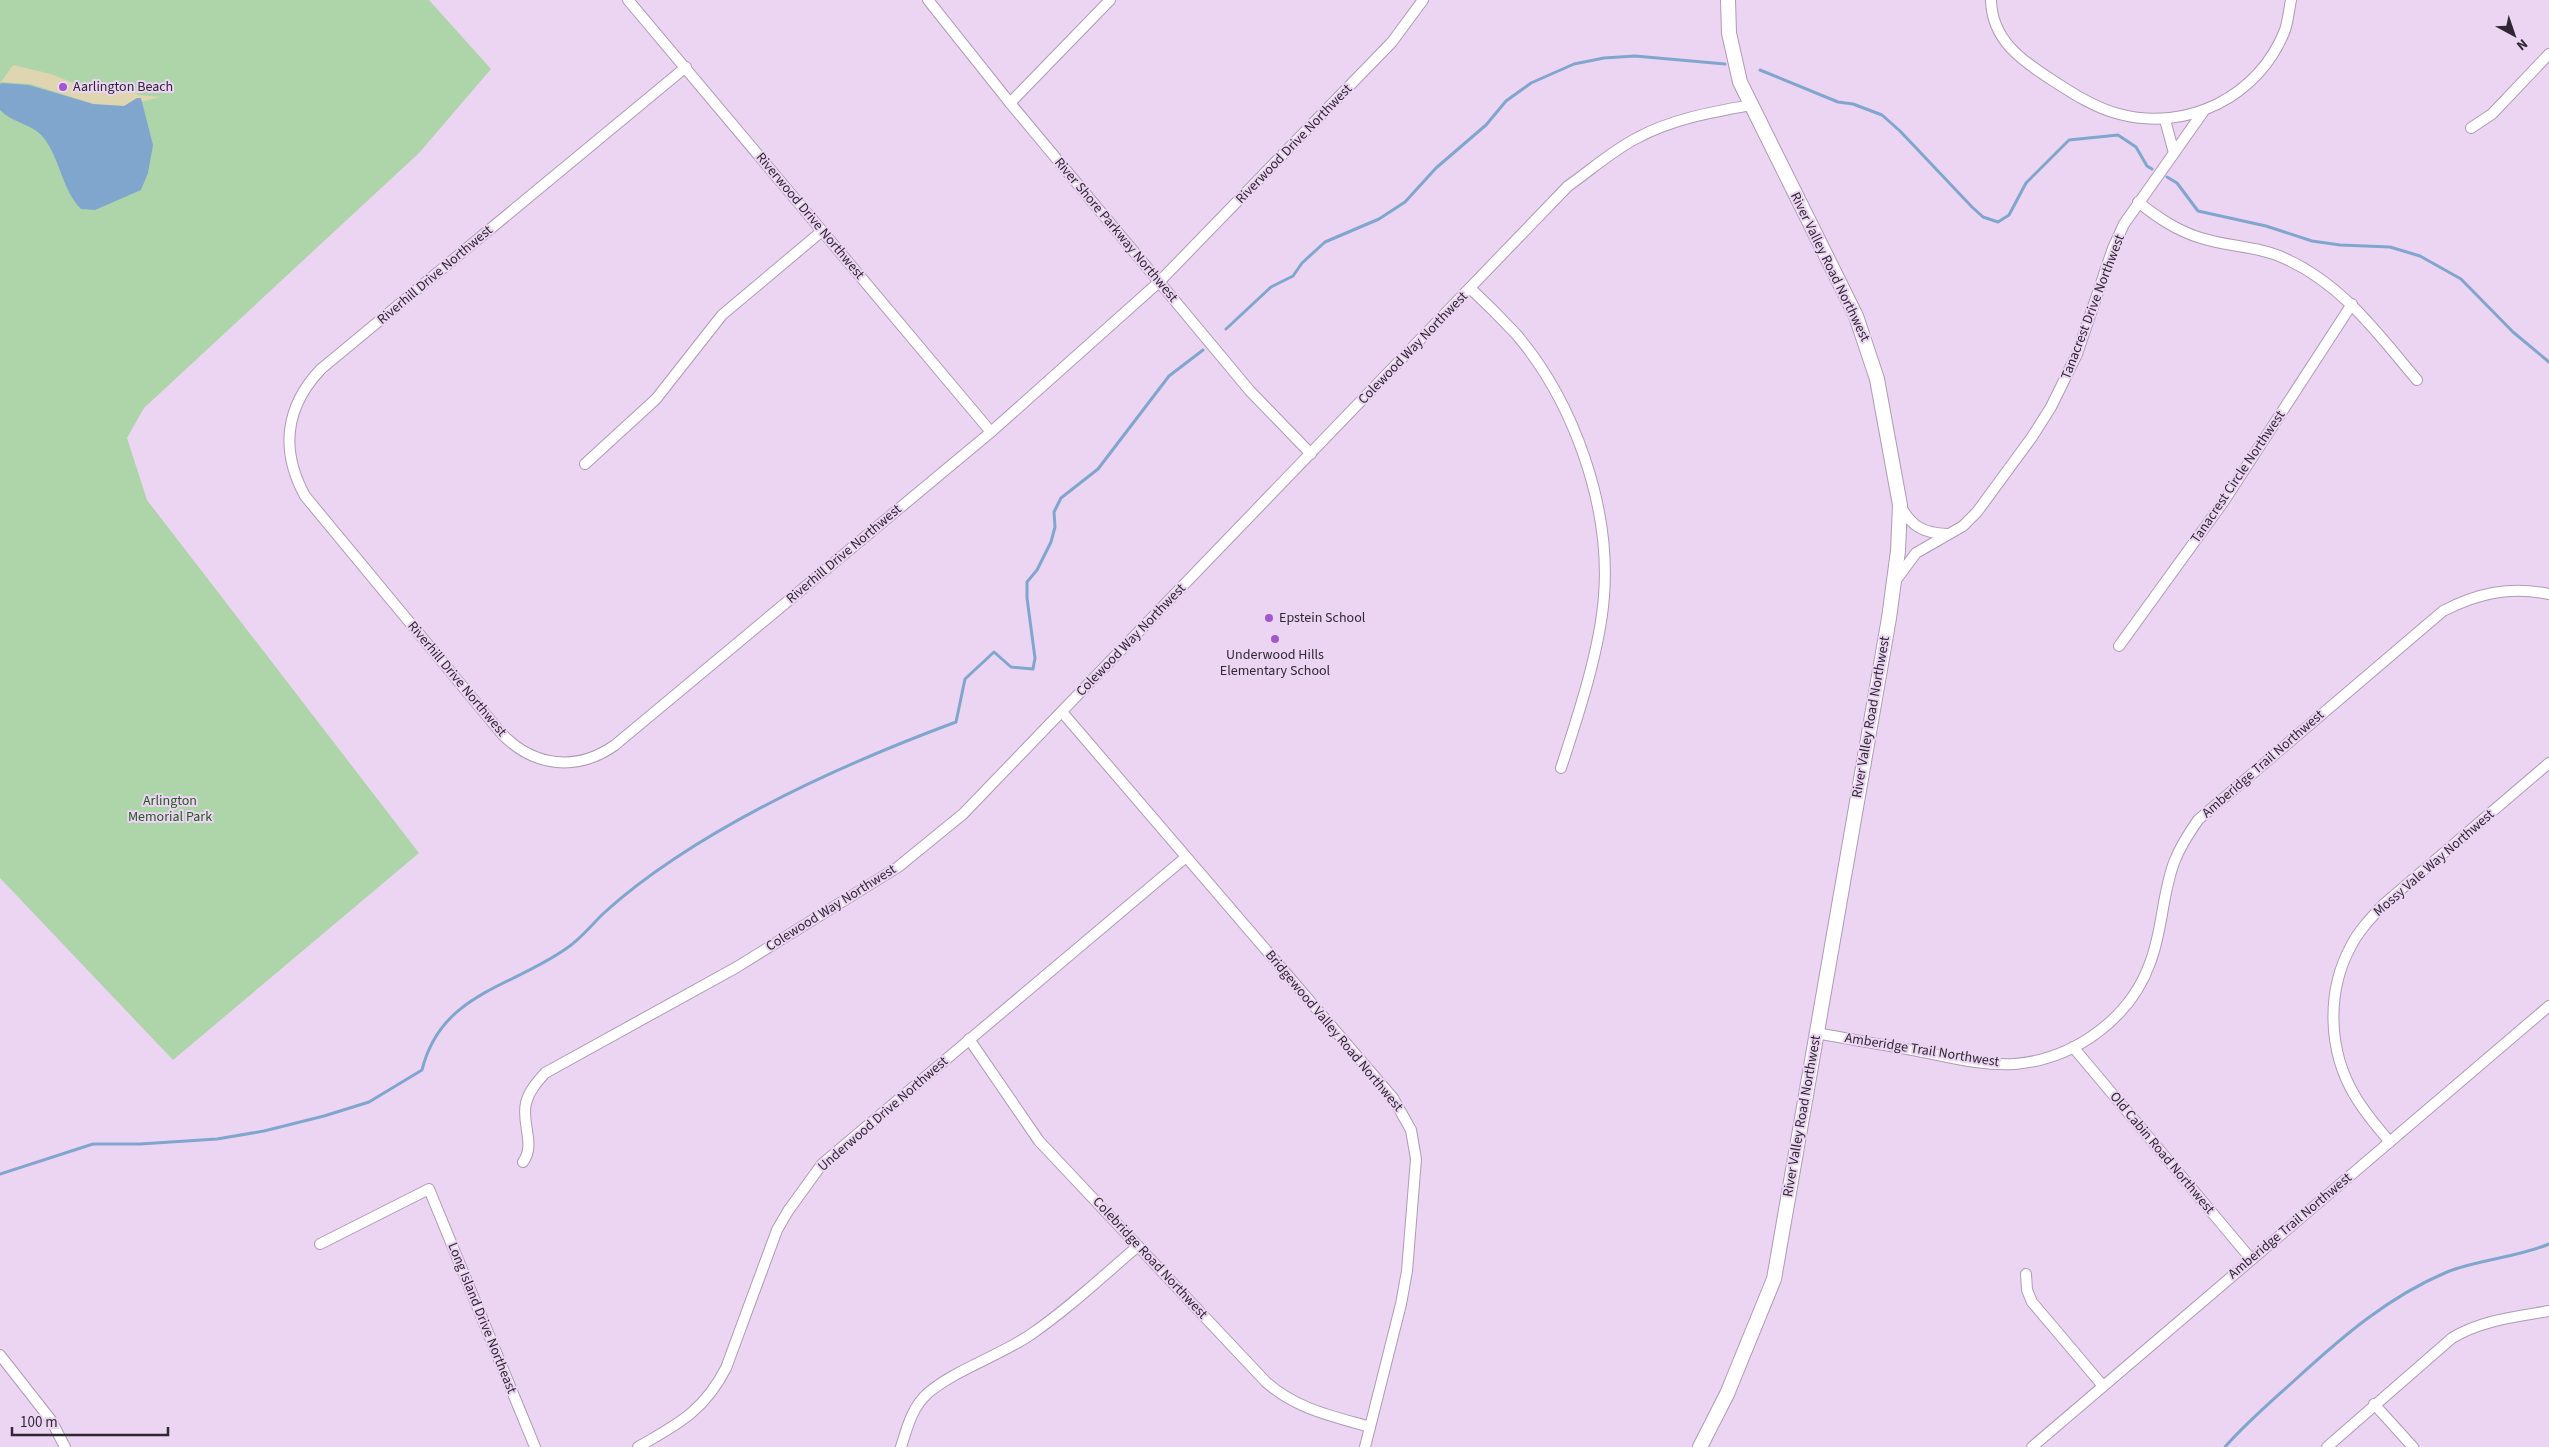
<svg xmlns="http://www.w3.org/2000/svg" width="2549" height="1447" font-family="'Source Sans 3',sans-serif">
<rect width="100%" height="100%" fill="#ecd5f3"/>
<path fill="#aed4a9" d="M0 0H429L491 69 419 153 144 408 127 438 147 500 419 853 173 1060 0 878Z"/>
<path fill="#dfd5b0" d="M13 65 51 74 91 90 112 91 133 84 138 95 161 97 124 106 97 105 31 84 1 82Z"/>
<path fill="#80a6ce" d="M2 83 29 85 93 104 124 106 137 98H141L153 145 148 173 141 190 95 210 81 209C62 190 60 158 43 137 31 123 12 123 0 110V84Z"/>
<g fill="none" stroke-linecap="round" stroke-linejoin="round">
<g stroke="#80a6ce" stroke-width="3">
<path d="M1760 70 1838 102 1853 104 1882 115 1900 131 1972 207 1983 217 1998 222 2009 215 2026 183 2069 140 2118 135 2136 147 2147 166 2152 169"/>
<path d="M2167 177 2177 183 2198 211 2266 226 2312 241 2340 245 2390 247 2420 256 2461 279 2513 332 2549 362"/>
<path d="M1226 329 1271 287 1293 276 1302 263 1325 242 1379 219 1405 202 1436 168 1486 125 1506 101 1531 83 1574 64 1604 58 1635 56 1725 64"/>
<path d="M0 1174 93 1144H140L217 1139 264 1131 324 1116 369 1102 422 1070C441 993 511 988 567 948 581 939 593 923 605 912 627 892 650 875 674 859 761 801 859 758 956 722L965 679 994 652 1011 667 1033 669 1035 658 1027 598V582L1037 570 1051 542 1055 527 1054 512 1061 498 1098 469 1169 376 1203 350"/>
<path d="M2225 1447C2247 1422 2272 1401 2296 1379 2343 1336 2388 1297 2447 1272 2480 1259 2516 1258 2549 1244"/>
</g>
<g stroke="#af9ab6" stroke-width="12">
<g id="street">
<path d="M628 0 991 432"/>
<path d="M928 0 1010 103 1250 391 1311 454"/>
<path d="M1991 0C1992 40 2021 60 2052 80 2072 93 2095 108 2119 114 2187 132 2259 97 2285 30 2288 21 2289 10 2291 0"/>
<path d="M686 67 321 369C285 407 280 450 305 496L502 734C534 767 577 772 615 745L991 432 1159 282 1392 42 1423 0"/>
<path d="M1010 103 1110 0"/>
<path d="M2165 120 2174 153"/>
<path d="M2471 128 2492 114 2549 54"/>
<path d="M2138 202C2157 217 2177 231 2201 238 2229 247 2259 246 2286 259 2343 285 2378 334 2417 380"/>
<path d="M1470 288C1486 303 1501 318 1516 334 1574 402 1611 507 1604 596 1600 650 1578 716 1561 768"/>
<path d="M585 464 656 399 722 315 822 231"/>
<path d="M1901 507C1912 527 1924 533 1947 534"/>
<path d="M1896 580 1916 553 1963 526 1977 512 2032 437 2051 407 2077 354 2113 248 2124 224 2203 112"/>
<path d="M2119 646 2224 501 2352 304"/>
<path d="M1062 712 1393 1098 1411 1130 1416 1159 1407 1271 1401 1304 1365 1447"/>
<path d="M1816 1033C1854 1040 1891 1046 1928 1053 1957 1059 1986 1066 2015 1064 2074 1059 2130 1019 2150 963 2163 930 2162 892 2175 860 2181 845 2189 833 2198 820L2443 611C2478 593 2510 586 2549 594"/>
<path d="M969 1039 1039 1141 1266 1382C1296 1409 1332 1416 1370 1427"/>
<path d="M2073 1047 2251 1259"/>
<path d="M2390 1142C2377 1127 2365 1113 2355 1096 2328 1051 2326 992 2351 946 2359 930 2372 917 2384 904L2549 763"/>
<path d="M523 1162C536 1145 521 1123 526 1103 529 1091 537 1082 545 1073L737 967 898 867 963 814 1568 186C1591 170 1613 150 1637 138 1672 119 1712 112 1751 105"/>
<path d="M320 1244 429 1189 535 1447"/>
<path d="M2026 1274 2027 1290 2032 1302 2103 1386"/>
<path d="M0 1355 51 1420 65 1447"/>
<path d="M2374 1404 2413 1447"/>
<path d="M638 1447C678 1424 704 1411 726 1368L777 1230 788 1211 822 1164 1186 857"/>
<path d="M901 1447C907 1428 912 1407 928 1393 955 1370 999 1356 1030 1335 1068 1309 1103 1276 1138 1246"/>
<path d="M2032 1447 2549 1006"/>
<path d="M2327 1447 2452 1338C2482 1320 2515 1317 2549 1311"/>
</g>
</g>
<g stroke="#af9ab6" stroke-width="16">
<path id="secondary" d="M1700 1447 1727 1394 1774 1279 1889 618 1898 551 1900 505 1877 379 1856 316 1740 82 1729 33 1728 0"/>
</g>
<use href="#street" stroke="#fff" stroke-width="10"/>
<use href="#secondary" stroke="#fff" stroke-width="14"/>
</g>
<g fill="#a258cb" stroke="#ecd5f3" stroke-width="2">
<circle cx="63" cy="87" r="5"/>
<circle cx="1269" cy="618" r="5"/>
<circle cx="1275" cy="639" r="5"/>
</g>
<g text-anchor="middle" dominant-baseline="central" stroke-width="4" stroke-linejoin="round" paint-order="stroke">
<g font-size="14" fill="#2f2732" stroke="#ecd5f3" text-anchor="start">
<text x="73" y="87">Aarlington Beach</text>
<text x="1279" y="618">Epstein School</text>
<text x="1275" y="655" text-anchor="middle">Underwood Hills<tspan x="1275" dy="16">Elementary School</tspan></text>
</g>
<g font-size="14" fill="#2f2732" stroke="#ecd5f3">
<text transform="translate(1294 144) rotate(-46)">Riverwood Drive Northwest</text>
<text transform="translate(810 216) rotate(50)">Riverwood Drive Northwest</text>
<text transform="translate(1116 230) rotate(50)">River Shore Parkway Northwest</text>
<text transform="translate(1830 267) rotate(64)">River Valley Road Northwest</text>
<text transform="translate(435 275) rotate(-40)">Riverhill Drive Northwest</text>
<text transform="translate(2093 307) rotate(-69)">Tanacrest Drive Northwest</text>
<text transform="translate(1413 348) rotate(-46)">Colewood Way Northwest</text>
<text transform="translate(2238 477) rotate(-56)">Tanacrest Circle Northwest</text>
<text transform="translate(844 554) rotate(-40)">Riverhill Drive Northwest</text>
<text transform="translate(1131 640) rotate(-46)">Colewood Way Northwest</text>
<text transform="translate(457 679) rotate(50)">Riverhill Drive Northwest</text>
<text transform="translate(1871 717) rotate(-80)">River Valley Road Northwest</text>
<text transform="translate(2263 764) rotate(-41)">Amberidge Trail Northwest</text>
<text transform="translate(2434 863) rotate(-41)">Mossy Vale Way Northwest</text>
<text transform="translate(831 908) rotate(-32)">Colewood Way Northwest</text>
<text transform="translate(1334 1031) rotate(50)">Bridgewood Valley Road Northwest</text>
<text transform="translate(1922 1050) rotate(9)">Amberidge Trail Northwest</text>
<text transform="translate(883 1114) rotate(-41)">Underwood Drive Northwest</text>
<text transform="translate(1802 1116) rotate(-80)">River Valley Road Northwest</text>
<text transform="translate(2162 1153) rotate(50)">Old Cabin Road Northwest</text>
<text transform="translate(2290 1226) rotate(-40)">Amberidge Trail Northwest</text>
<text transform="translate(1150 1258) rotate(47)">Colebridge Road Northwest</text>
<text transform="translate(482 1318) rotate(68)">Long Island Drive Northeast</text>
</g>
<g font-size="14" fill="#255820" stroke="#ecd5f3">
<text x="170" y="801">Arlington<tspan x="170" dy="16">Memorial Park</tspan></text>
</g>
</g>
<g transform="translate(2514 35) rotate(140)" stroke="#ecd5f3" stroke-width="4" paint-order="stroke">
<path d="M0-4L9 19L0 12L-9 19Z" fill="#2f2732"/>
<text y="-8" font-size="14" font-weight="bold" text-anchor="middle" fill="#2f2732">N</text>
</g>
<path d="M12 1427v8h156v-8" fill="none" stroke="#2f2732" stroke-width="2.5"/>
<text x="20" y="1427" font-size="15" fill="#2f2732" stroke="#ecd5f3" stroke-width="4" paint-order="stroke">100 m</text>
</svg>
